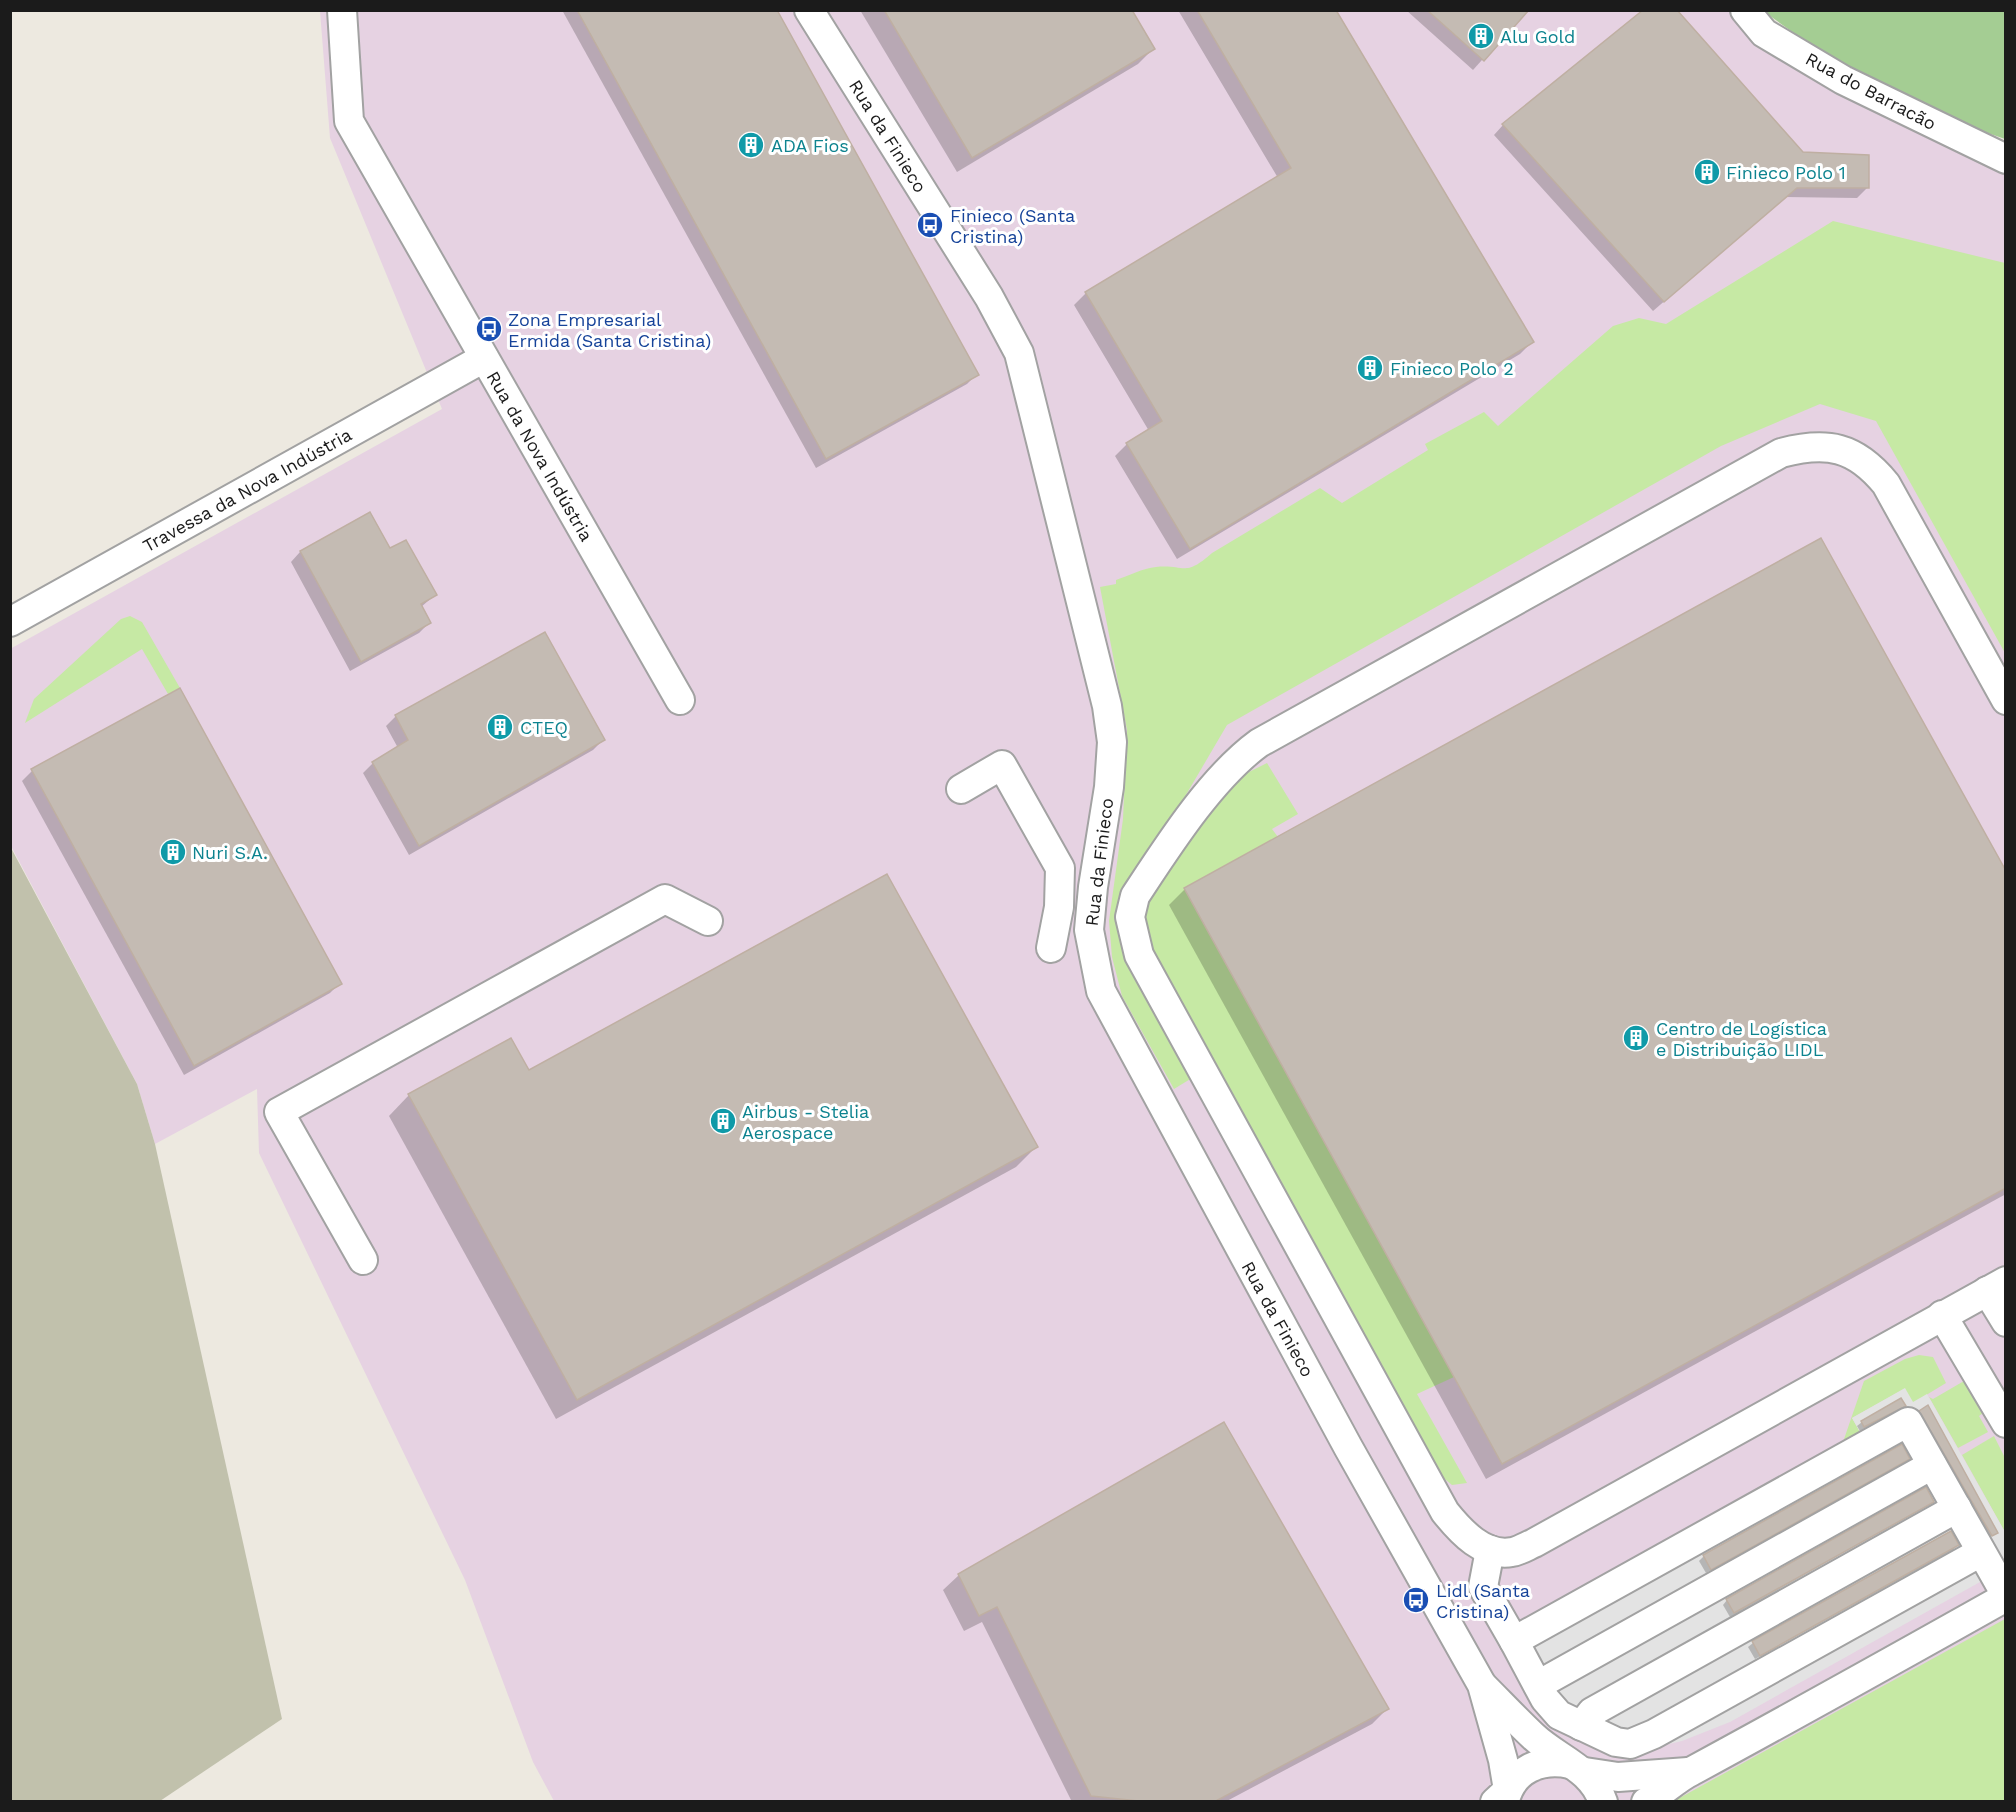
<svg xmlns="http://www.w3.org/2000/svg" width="2016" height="1812" font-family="'Work Sans',sans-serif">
<rect width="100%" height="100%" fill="#ede9e0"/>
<path fill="#e6d2e2" d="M320 11H1745L2005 159V1801H554L533 1762 465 1580 259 1153 257 1089 155 1144 137 1084 11 846 10 649 442 409 330 138Z"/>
<path fill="#c1c1ac" d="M10 846 137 1084 155 1144 282 1719 160 1801H11Z"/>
<g fill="#c6e9a4">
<path d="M1833 221 2005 263V653L1876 421 1820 404 1721 446 1227 725 1119 909 1122 950 1192 1078 1174 1089 1122 996 1112 957 1109 921 1123 819 1127 730 1100 587 1116 584V580C1128 576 1143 568 1156 567 1185 564 1184 578 1212 553L1320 488 1342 503 1428 450 1425 444 1484 412 1498 426 1613 326 1639 318 1666 324Z"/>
<path d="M130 616 142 622 180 688 168 694 142 649 25 723 34 699 121 619Z"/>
<path d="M1267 763 1298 814 1272 829 1278 837 1454 1377 1417 1394 1467 1483 1452 1485 1435 1471 1146 951 1141 917 1158 877 1235 779Z"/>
<path d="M1919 1355 1933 1357 1946 1383 1913 1403 1904 1389 1852 1418 1860 1432 1843 1442 1864 1381 1905 1359Z"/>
<path d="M1964 1381 1983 1413 1979 1416 1988 1432 1958 1448 1929 1397 1933 1399Z"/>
<path d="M1994 1436 2005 1458V1532L1962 1455Z"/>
<path d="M2005 1619V1801H1674Z"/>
</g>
<path fill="#a4cd93" d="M1763 11H2005V139L1979 130 1822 53Z"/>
<path fill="#e3e3e3" d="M1905 1388 1913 1402 1927 1394 2005 1532V1568L1730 1722 1682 1741 1630 1753 1539 1707 1494 1639 1860 1432 1852 1418Z"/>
<g fill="#0003">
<path d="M562 10H775L977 374 967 384 816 468Z"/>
<path d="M860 10H1130L1153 49 1138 64 957 172Z"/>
<path d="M1178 10H1334L1532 342 1520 354 1177 559 1115 456 1127 444 1149 431 1074 305 1086 293 1278 178Z"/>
<path d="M1406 10H1527L1473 70Z"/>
<path d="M1503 125 1802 154 1867 188 1857 198 1785 197 1653 311 1494 135Z"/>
<path d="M369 514 389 550 435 595 421 607 429 623 419 633 350 671 291 562 300 552Z"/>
<path d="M544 634 603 740 593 750 409 855 363 773 373 763 398 748 386 726 396 716Z"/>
<path d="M32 771 340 983 330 993 184 1075 22 781Z"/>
<path d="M2006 875V1194L1486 1479 1169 905 1185 889Z"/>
<path d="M529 1072 1036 1147 1016 1167 556 1419 389 1116 409 1095Z"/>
<path d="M1904 1406 1860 1431 1857 1426 1862 1422Z"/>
<path d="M1920 1412 1996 1532 1987 1540 1916 1416Z"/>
<path d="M1908 1458 1706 1573 1699 1561 1704 1556Z"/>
<path d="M1932 1502 1730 1617 1723 1605 1727 1600Z"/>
<path d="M1950 1533 1957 1545 1953 1550 1755 1659 1748 1647 1753 1643Z"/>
<path d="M959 1575 1387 1709 1372 1724 1225 1802H1072L982 1622 964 1631 943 1590Z"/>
</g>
<g fill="#c4bbb3" stroke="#bfafa2" stroke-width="1.5">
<path d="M577 10H777L979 375 826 459Z"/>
<path d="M884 10H1132L1155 49 972 158Z"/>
<path d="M1197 10H1336L1534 342 1190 549 1126 443 1162 421 1085 292 1291 168Z"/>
<path d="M1427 10H1529L1484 61Z"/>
<path d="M1643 10H1677L1803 152 1869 155V188H1797L1664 302 1502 124Z"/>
<path d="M370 512 390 548 406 540 437 595 421 604 431 623 361 662 300 551Z"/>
<path d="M1821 538 2006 871V1188L1502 1464 1184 888Z"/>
<path d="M545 632 605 740 419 846 372 762 408 740 395 715Z"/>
<path d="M180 688 342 984 194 1066 31 769Z"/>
<path d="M887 874 1038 1147 577 1400 408 1094 511 1038 529 1070Z"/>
<path d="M1901 1398 1906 1406 1864 1427 1861 1421Z"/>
<path d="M1928 1405 1998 1533 1992 1536 1919 1411Z"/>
<path d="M1224 1422 1389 1709 1214 1802H1148L1091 1796 997 1607 979 1616 958 1574Z"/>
<path d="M1902 1444 1910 1459 1711 1570 1703 1555Z"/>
<path d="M1926 1487 1934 1502 1734 1613 1726 1599Z"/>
<path d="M1951 1531 1959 1545 1760 1656 1752 1641Z"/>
</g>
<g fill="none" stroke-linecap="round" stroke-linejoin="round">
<g stroke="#a2a2a2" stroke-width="32">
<g id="minor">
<path d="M342 10 349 121 680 700"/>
<path d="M809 10 989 297 1019 353 1107 706 1112 742 1109 787 1093 887 1089 930 1101 991 1348 1447 1482 1685 1503 1760 1508 1790 1495 1802"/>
<path d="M1745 10 1764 33 1843 80 2006 159"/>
<path d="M10 622 484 358"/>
<path d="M2006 700 1886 484C1855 446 1827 441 1781 453L1259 743C1211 778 1168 846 1135 896L1130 917 1139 955 1445 1512C1461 1532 1484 1557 1512 1552 1519 1551 1527 1546 1534 1543L2006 1281"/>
<path d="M961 789 1002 765 1060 868 1059 907 1051 948"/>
<path d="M363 1260 279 1112 665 899 708 921"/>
<path d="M1987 1291 2006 1322"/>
<path d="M1942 1315 2006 1423"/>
<path d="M1490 1550 1483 1587 1514 1641 1908 1422 2006 1595"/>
<path d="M1514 1641 1545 1699 1559 1715 1616 1742 1630 1744 1654 1734 1981 1552"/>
<path d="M1538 1685 1932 1465"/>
<path d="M1483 1686C1500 1703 1516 1720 1533 1736 1557 1759 1592 1768 1603 1802"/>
<path d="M1581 1726 1592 1712 1957 1508"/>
<path d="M1585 1772 1618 1777 1688 1772"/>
<path d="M1505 1800C1513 1769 1541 1758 1570 1764"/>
<path d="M1646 1802C1663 1793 1675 1779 1692 1771 1797 1714 1901 1656 2006 1597"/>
</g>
</g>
<use href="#minor" stroke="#fff" stroke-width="28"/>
</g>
<defs>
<g id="building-disc" transform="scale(1.35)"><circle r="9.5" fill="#0f9aa8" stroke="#fff"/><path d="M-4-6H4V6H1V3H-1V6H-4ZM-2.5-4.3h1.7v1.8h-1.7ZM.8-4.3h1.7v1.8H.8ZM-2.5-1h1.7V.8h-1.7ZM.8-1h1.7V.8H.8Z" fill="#fff"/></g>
<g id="bus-disc" transform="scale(1.35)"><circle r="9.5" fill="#1a4fb4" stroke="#fff"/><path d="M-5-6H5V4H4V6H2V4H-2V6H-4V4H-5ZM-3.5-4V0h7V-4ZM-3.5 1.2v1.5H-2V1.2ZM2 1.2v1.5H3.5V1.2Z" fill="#fff"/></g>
</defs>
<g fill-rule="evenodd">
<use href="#building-disc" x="1481" y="36"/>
<use href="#building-disc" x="751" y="145"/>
<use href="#building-disc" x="1707" y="172"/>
<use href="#bus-disc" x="930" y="225"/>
<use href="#bus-disc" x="489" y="329"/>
<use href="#building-disc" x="1370" y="368"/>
<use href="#building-disc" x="500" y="727"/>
<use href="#building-disc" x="173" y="852"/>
<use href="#building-disc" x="1636" y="1038"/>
<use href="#building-disc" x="723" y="1121"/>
<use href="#bus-disc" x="1416" y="1600"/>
</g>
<g text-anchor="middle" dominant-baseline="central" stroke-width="6" stroke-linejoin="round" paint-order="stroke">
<g font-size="18" fill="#0d838f" stroke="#fff" text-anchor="start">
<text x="1500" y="36">Alu Gold</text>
<text x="771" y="145">ADA Fios</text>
<text x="1726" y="172">Finieco Polo 1</text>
<text x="1390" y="368">Finieco Polo 2</text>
<text x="520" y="727">CTEQ</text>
<text x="192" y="852">Nuri S.A.</text>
<text x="1656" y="1028">Centro de Logística<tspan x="1656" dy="21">e Distribuição LIDL</tspan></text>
<text x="742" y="1111">Airbus - Stelia<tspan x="742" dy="21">Aerospace</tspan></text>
</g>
<g font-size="18" fill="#1b1b1b" stroke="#fff">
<text transform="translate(1871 91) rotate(28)">Rua do Barracão</text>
<text transform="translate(888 136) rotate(58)">Rua da Finieco</text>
<text transform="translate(540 456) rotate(60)">Rua da Nova Indústria</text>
<text transform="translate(247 490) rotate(-29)">Travessa da Nova Indústria</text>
<text transform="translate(1099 862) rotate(-83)">Rua da Finieco</text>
<text transform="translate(1278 1319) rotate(61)">Rua da Finieco</text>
</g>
<g font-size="18" fill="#164399" stroke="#fff" text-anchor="start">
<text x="950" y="215">Finieco (Santa<tspan x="950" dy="21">Cristina)</tspan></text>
<text x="508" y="319">Zona Empresarial<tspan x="508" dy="21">Ermida (Santa Cristina)</tspan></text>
<text x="1436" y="1590">Lidl (Santa<tspan x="1436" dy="21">Cristina)</tspan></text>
</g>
</g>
<rect width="2016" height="1812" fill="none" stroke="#1b1b1b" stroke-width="24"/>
</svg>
